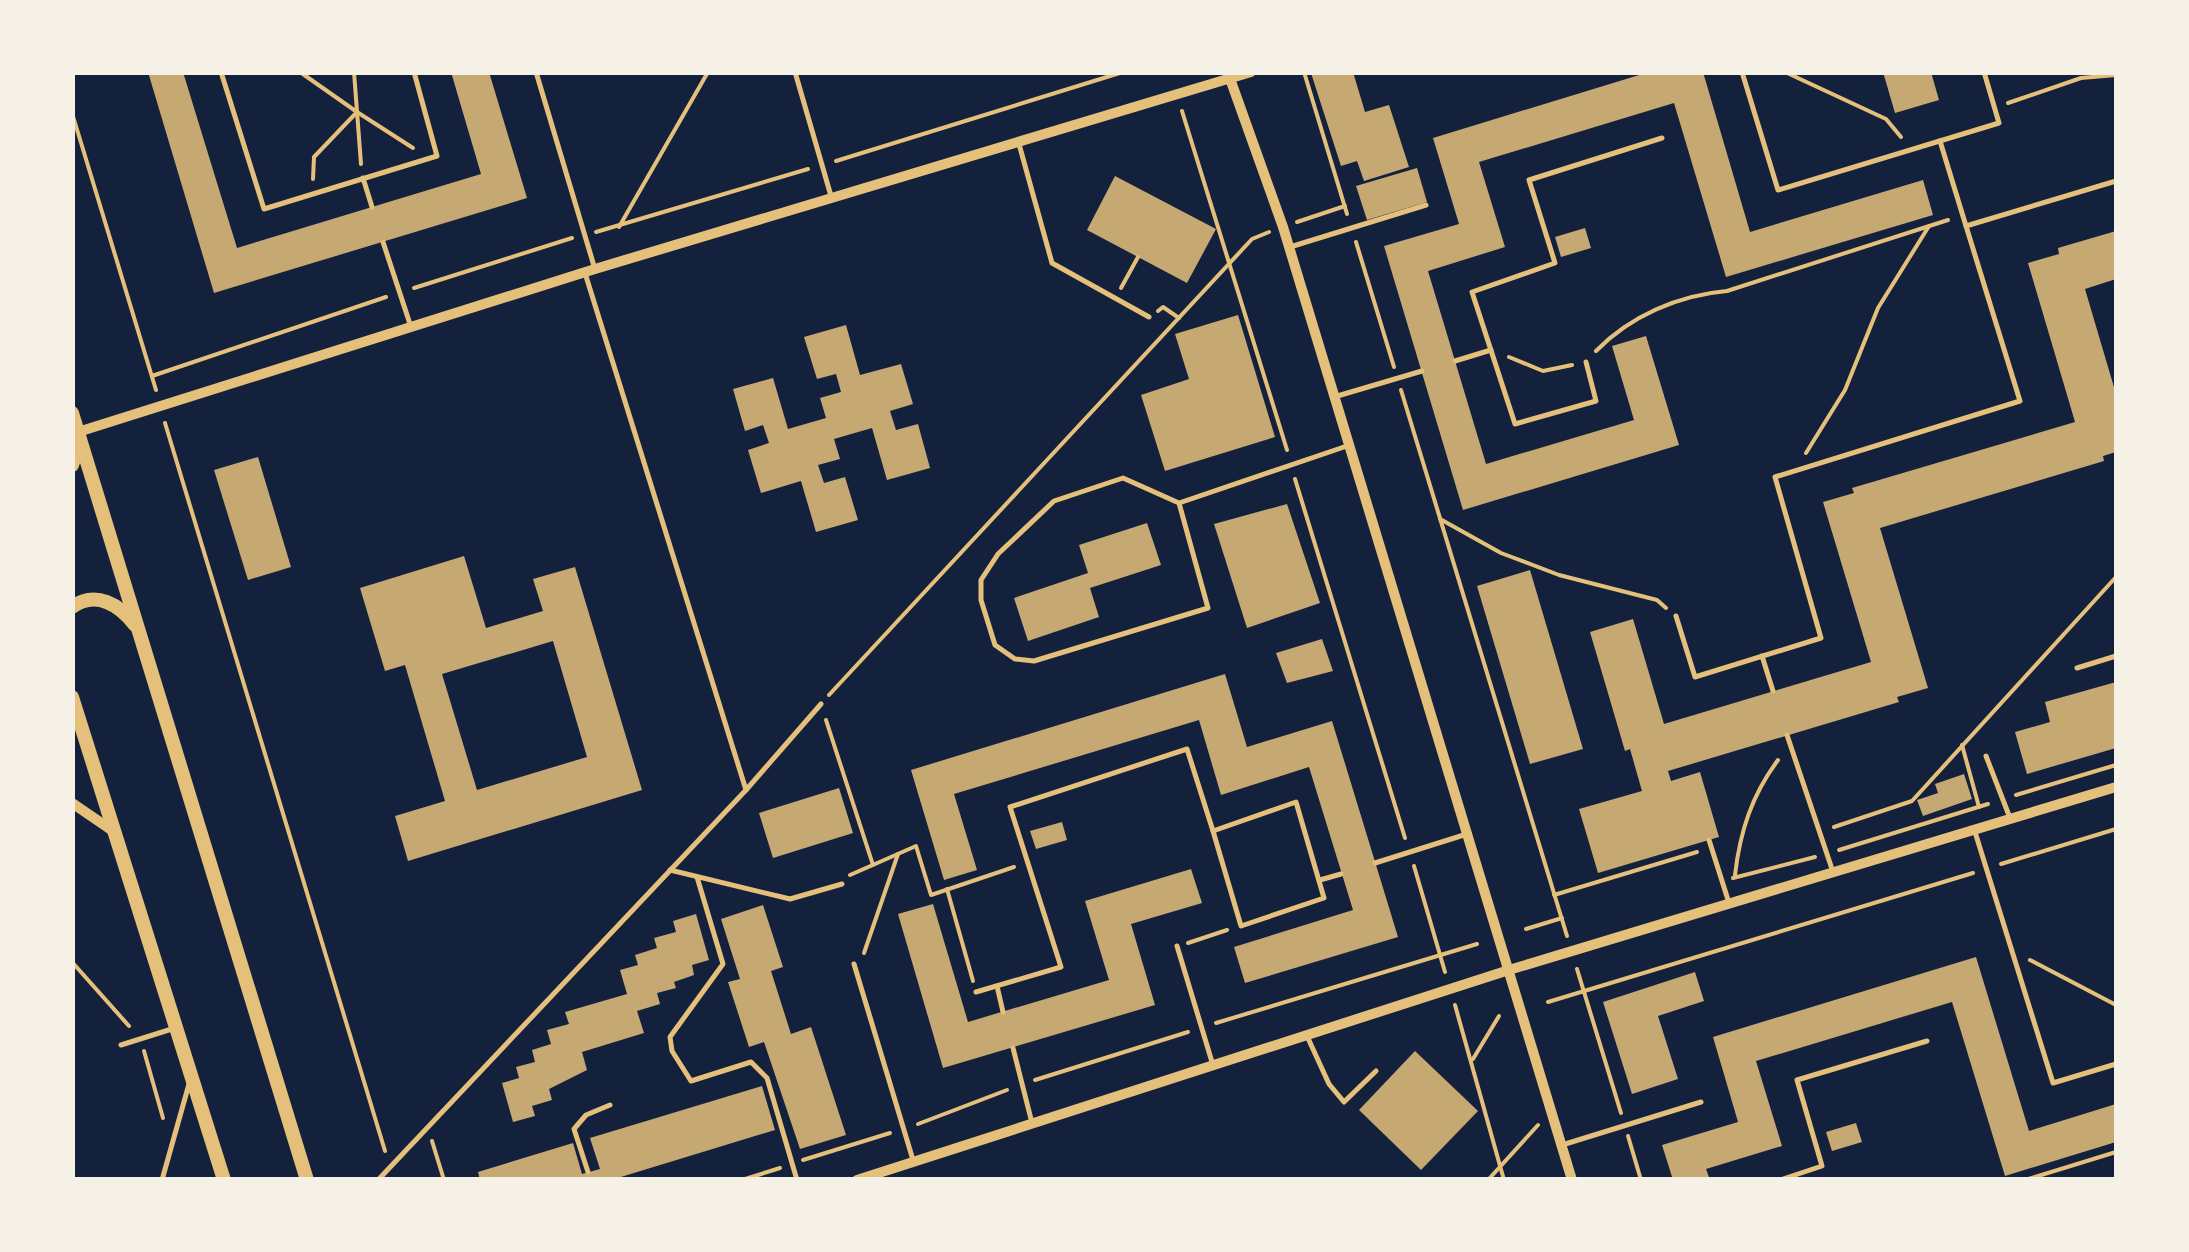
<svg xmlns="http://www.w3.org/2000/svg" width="2189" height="1252" font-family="'Alegreya Sans',sans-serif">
<rect width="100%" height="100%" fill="#14213d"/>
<g fill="#c6a872" fill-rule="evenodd">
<path d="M148 72H183L237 248 481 174 451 72H489L527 198 214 293Z"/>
<path d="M1353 72 1365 112 1389 105 1409 167 1364 181 1357 161 1341 166 1311 73Z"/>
<path d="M1649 72H1703L1750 232 1923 180 1933 215 1726 277 1674 103 1479 162 1505 247 1428 271 1486 464 1634 420 1612 346 1646 336 1679 445 1463 510 1384 246 1459 224 1433 138Z"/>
<path d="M1883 72H1931L1939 100 1895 113Z"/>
<path d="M1417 168 1427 202 1367 220 1356 186Z"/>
<path d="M1115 176 1216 229 1187 283 1087 230Z"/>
<path d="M1585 228 1591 248 1561 257 1555 237Z"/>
<path d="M2116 231V279L2085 289 2116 394V452L2103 456 2104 461 1880 528 1928 688 1897 697 1899 702 1668 771 1671 781 1700 772 1719 837 1598 873 1579 809 1642 791 1630 749 1625 751 1590 632 1633 619 1664 724 1871 662 1823 502 1854 493 1852 488 2075 422 2028 263 2059 254 2058 248Z"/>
<path d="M1238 315 1275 437 1165 471 1141 395 1189 379 1175 334Z"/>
<path d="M846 325 860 375 901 364 913 404 890 411 896 430 918 424 930 468 887 480 872 428 834 439 840 459 818 465 824 483 845 477 858 520 816 532 801 481 761 493 748 450 769 443 763 425 745 431 733 389 773 378 788 429 826 418 820 398 841 392 836 374 817 379 804 337Z"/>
<path d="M258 457 291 567 248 580 214 470Z"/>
<path d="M1287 504 1320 603 1247 628 1214 524Z"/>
<path d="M1147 523 1161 565 1090 588 1099 617 1028 641 1014 598 1088 573 1079 545Z"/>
<path d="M464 556 486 628 543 611 533 579 575 567 642 790 408 861 395 816 445 801 405 665 385 671 360 588ZM553 641 587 757 477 790 442 674Z"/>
<path d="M1530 570 1583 749 1530 764 1477 586Z"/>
<path d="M1322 639 1333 671 1287 683 1276 653Z"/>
<path d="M1225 674 1247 747 1332 721 1398 937 1245 983 1234 947 1353 910 1309 767 1221 795 1199 720 954 794 977 870 944 880 911 770Z"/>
<path d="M2116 682V748L2027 774 2015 732 2050 722 2045 702Z"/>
<path d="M1964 774 1972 799 1923 816 1917 800 1938 793 1935 784Z"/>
<path d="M839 788 853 833 773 858 759 813Z"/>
<path d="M1062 822 1067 840 1036 849 1030 831Z"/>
<path d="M1191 869 1202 903 1131 924 1155 1005 943 1068 898 914 933 904 968 1022 1109 980 1085 901Z"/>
<path d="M763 905 783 967 771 971 791 1034 811 1027 846 1135 800 1149 764 1042 749 1047 728 982 740 979 721 919Z"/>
<path d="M696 914 709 960 692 965 694 975 674 982 676 988 657 993 660 1004 637 1011 644 1033 582 1052 587 1070 549 1089 552 1100 532 1106 535 1116 513 1122 502 1083 519 1078 516 1067 535 1062 532 1050 551 1044 547 1030 569 1024 565 1012 627 994 620 970 638 965 635 955 657 948 654 938 676 932 673 921Z"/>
<path d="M1976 957 2029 1131 2116 1104V1142L2005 1176 1952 1002 1756 1061 1782 1146 1706 1169 1710 1180H1673L1662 1145 1738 1122 1713 1037Z"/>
<path d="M1695 972 1704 1001 1658 1016 1678 1079 1632 1094 1603 1002Z"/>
<path d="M1415 1051 1478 1111 1421 1170 1359 1110Z"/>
<path d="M762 1086 775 1130 611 1180H480L478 1172 573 1143 582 1174 600 1169 590 1138Z"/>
<path d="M1856 1123 1862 1142 1832 1151 1826 1132Z"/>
</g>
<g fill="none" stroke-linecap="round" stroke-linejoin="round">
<g stroke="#e5c07b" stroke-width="4">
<path d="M300 72 357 112"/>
<path d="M354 72 361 164"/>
<path d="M1304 72 1347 214"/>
<path d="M1785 72 1886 119 1901 137"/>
<path d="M2008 103 2081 78 2116 75"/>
<path d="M1182 111 1287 450"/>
<path d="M72 113 156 390"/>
<path d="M836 161 1123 72"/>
<path d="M313 179 314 157 357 112 413 148"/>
<path d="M1297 222 1345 206"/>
<path d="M619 227 708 72"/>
<path d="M596 232 808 169"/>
<path d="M1356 242 1394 367"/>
<path d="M414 288 572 238"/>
<path d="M1121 288 1138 257"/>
<path d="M1158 311 1163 307 1179 318"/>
<path d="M1596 351C1630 316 1679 295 1727 291L1948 220"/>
<path d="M1509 357 1543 371 1572 365"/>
<path d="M152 376 386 297"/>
<path d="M1401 390 1567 936"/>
<path d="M165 423 385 1151"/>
<path d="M1806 453 1845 390 1878 308 1929 226"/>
<path d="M1295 479 1405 838"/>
<path d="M1440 519 1501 553 1559 575 1657 600 1666 608"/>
<path d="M829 695 1252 239 1269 232"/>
<path d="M826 720 873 865"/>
<path d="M1962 745 1979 807"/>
<path d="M2016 795 2116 765"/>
<path d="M1834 827 1912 801 2116 577"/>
<path d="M1839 850 1988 804"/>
<path d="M2001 864 2116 829"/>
<path d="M1414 866 1445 972"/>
<path d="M850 875 916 846 931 895 1014 867"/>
<path d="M1735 875C1740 831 1752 795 1778 760"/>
<path d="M1733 878 1815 857"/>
<path d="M947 889 973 981"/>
<path d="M1554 895 1697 852"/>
<path d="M1526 929 1562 918"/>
<path d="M1188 943 1227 930"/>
<path d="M864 953 898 854"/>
<path d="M2030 960 2116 1005"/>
<path d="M72 962 129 1026"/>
<path d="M1577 969 1621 1113"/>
<path d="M1548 1002 1973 873"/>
<path d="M1455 1005 1504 1180"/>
<path d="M1216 1023 1477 944"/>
<path d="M144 1051 163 1118"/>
<path d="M1473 1059 1499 1016"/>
<path d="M1035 1080 1188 1032"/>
<path d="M918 1124 1007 1090"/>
<path d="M1628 1136 1641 1180"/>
<path d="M432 1141 444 1180"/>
<path d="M803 1160 890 1133"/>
<path d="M742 1180 780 1168"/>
<path d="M1488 1180 1538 1125"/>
<path d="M2025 1180 2116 1152"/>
</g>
<g stroke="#e5c07b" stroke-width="5">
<path d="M221 72 264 209 437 156 414 72"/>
<path d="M536 72 594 266"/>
<path d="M795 72 831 196"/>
<path d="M1742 72 1778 190 1999 123 1984 72"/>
<path d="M1940 141 1966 226 2116 181"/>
<path d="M1019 144 1052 263 1149 317"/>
<path d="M363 178 372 207"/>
<path d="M383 242 411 327"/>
<path d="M1290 247 1426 205"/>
<path d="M585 273 746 790"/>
<path d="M1455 361 1491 350"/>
<path d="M1586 362 1596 401 1515 424 1472 292 1555 263 1529 180 1662 138"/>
<path d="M1334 397 1422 371"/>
<path d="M1179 503 1208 608 1034 661 1015 659 995 645 981 600V580L998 554 1054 501 1123 478 1179 503 1347 446"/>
<path d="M1676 616 1695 677 1821 638 1775 477 2020 401 1966 226"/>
<path d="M1762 656 1773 691"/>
<path d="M2077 668 2116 656"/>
<path d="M1787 735 1833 872"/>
<path d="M1986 756 2010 818"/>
<path d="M1296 802 1324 898 1241 926 1213 831Z"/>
<path d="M1975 832 2053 1083 2116 1064"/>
<path d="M1709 840 1729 903"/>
<path d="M1375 863 1467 834"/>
<path d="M670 870 790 899 842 884"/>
<path d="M697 877 723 964 670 1037 672 1051 691 1081 751 1062 767 1078 797 1180"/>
<path d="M1320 880 1341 874"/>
<path d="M1177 946 1212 1062"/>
<path d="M854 964 913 1160"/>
<path d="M997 986 1003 1012"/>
<path d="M976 992 1061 967 1010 807 1187 749 1213 831"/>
<path d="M1307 1036 1329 1084 1344 1102 1376 1071"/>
<path d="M121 1045 175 1028"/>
<path d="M1013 1048 1032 1123"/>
<path d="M1562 1145 1701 1102"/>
<path d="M588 1172 574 1129 586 1115 610 1105"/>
<path d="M162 1180 189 1084"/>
<path d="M378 1180 746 790 821 704"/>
<path d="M1780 1180 1822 1166 1797 1080 1927 1041"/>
</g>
<g stroke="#e5c07b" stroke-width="10">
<path d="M1228 73 1283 227 1572 1180"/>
<path d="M78 432 595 269 1251 72"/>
<path d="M72 803 113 831"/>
<path d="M857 1180 1509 970 2116 787"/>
</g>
<g stroke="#e5c07b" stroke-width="14">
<path d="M72 413 307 1180"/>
<path d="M72 465 80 440"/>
<path d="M72 607C96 590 120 605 135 625"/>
<path d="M72 697 224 1180"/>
</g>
</g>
<rect width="2189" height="1252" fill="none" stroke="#f6f1e7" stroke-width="150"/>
</svg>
